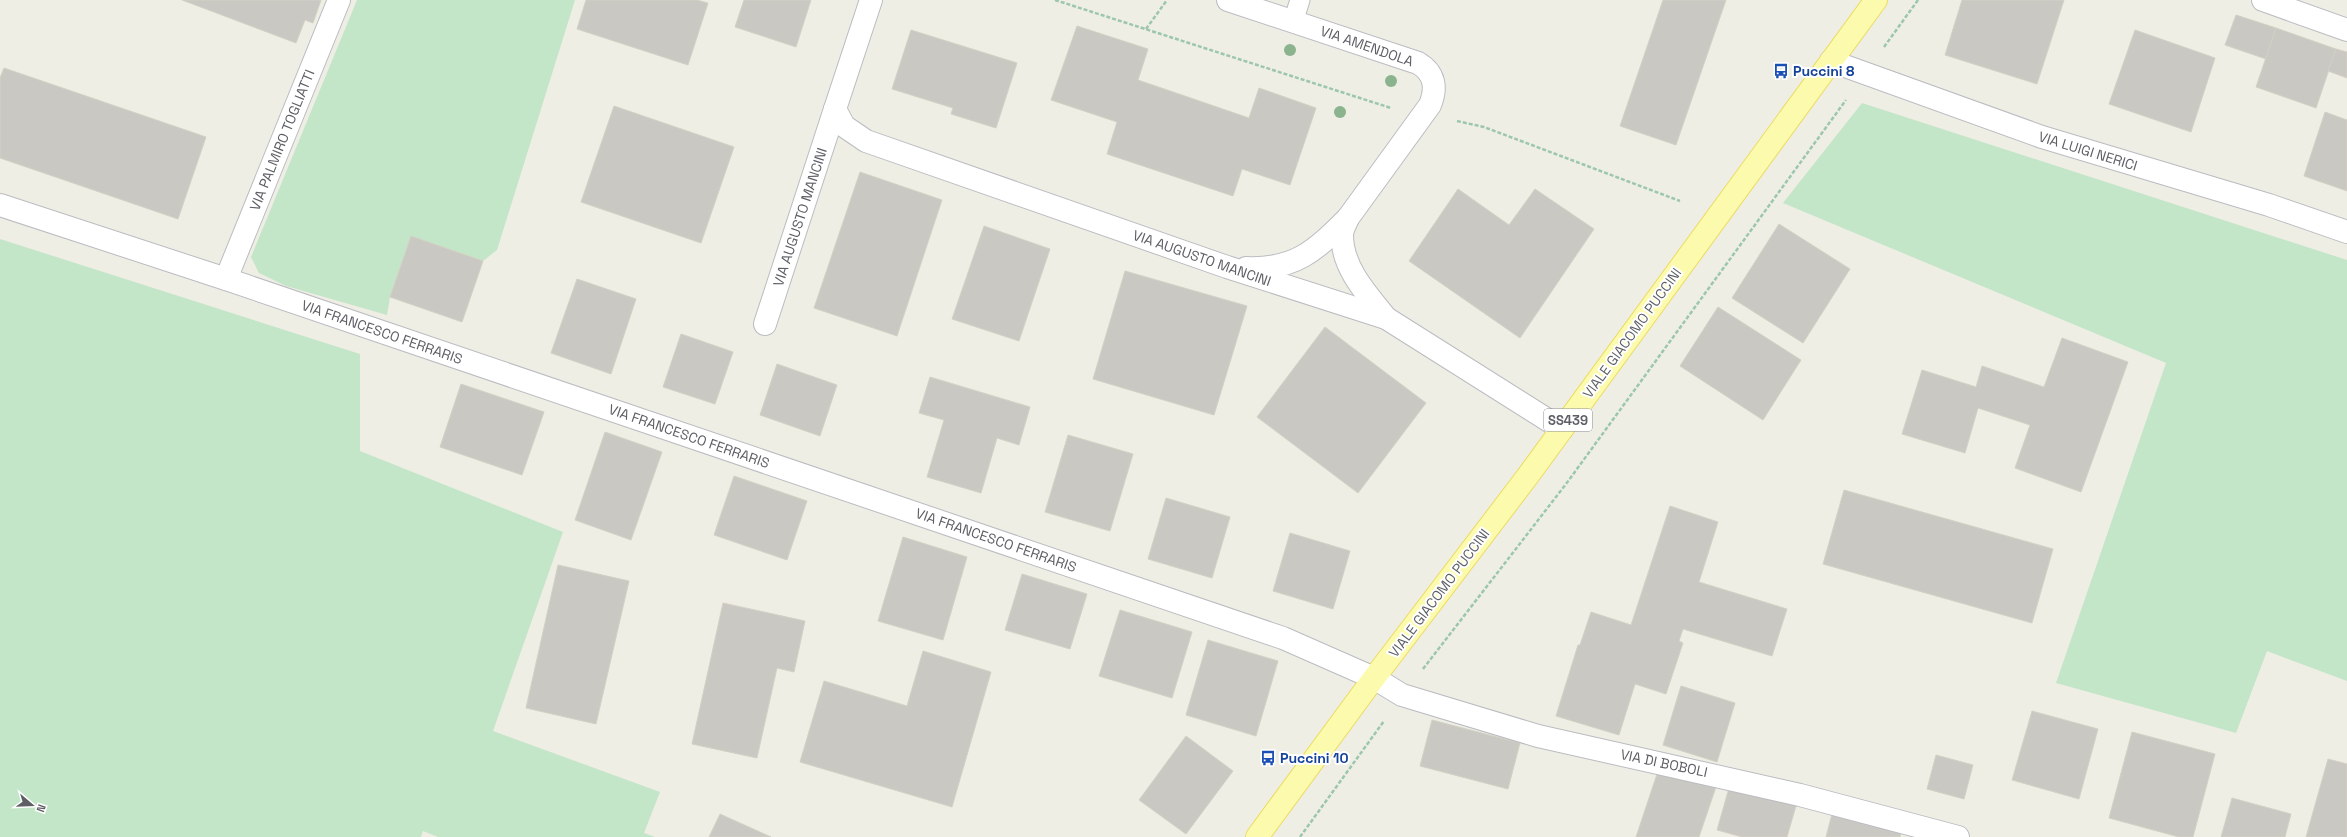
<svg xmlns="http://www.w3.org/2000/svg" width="2347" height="837" font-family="'Space Grotesk',sans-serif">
<rect width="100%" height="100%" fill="#efeee5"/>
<g fill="#c3e5c8">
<path d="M357 0H575L497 250 483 261 411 236 390 297 387 315 286 286 259 273 251 257Z"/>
<path d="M1862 103 2347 260V681L2267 651 2236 733 2056 683 2166 363 1783 203Z"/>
<path d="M0 239 360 354V451L563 532 493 731 660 792 644 833 655 837H438L423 831 421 837H0Z"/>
</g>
<g fill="#cac8c2" stroke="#d3d1c4">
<path d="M182 0H321L313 23 305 20 296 43Z"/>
<path d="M586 0H697L708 3 688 65 577 29Z"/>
<path d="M744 0H811L796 47 735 27Z"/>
<path d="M1663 0H1726L1676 145 1620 126Z"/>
<path d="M1962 0H2064L2037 84 1945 55Z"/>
<path d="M2236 15 2276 28 2266 59 2225 45Z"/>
<path d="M1077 26 1148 49 1138 80 1249 118 1259 88 1316 108 1290 185 1242 169 1233 196 1107 154 1117 122 1051 100Z"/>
<path d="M2276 28 2336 49 2316 108 2256 87Z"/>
<path d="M911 30 1017 63 996 128 951 114 953 108 892 89Z"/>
<path d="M2135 30 2215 58 2191 132 2109 104Z"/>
<path d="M2336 49 2347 52V78L2328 71Z"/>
<path d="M4 68 206 137 178 219 0 158V78Z"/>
<path d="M614 106 734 147 701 243 581 202Z"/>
<path d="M2325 112 2347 120V191L2304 176Z"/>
<path d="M860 172 942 200 897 336 814 308Z"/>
<path d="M1458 189 1509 225 1535 189 1594 229 1520 338 1409 261Z"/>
<path d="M1779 224 1850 269 1803 343 1732 298Z"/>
<path d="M984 226 1050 249 1019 341 952 319Z"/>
<path d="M411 236 483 261 462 322 390 297Z"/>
<path d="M1125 271 1247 306 1214 415 1093 379Z"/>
<path d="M577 279 636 299 611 374 551 353Z"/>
<path d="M1718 307 1801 360 1763 420 1680 366Z"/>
<path d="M1325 327 1426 403 1358 493 1257 417Z"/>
<path d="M681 334 733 352 715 404 663 387Z"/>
<path d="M2062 338 2128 362 2081 492 2015 468 2030 425 1978 408 1965 453 1902 434 1922 370 1976 387 1982 366 2044 387Z"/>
<path d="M777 364 837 385 820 436 760 415Z"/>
<path d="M930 377 1030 407 1019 445 997 438 981 493 927 477 944 420 919 413Z"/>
<path d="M461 384 544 412 522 475 440 447Z"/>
<path d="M605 432 662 452 631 540 575 520Z"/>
<path d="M1068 435 1133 454 1110 531 1045 512Z"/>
<path d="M734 476 807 501 787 560 714 535Z"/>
<path d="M1844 490 2053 549 2032 623 1823 564Z"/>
<path d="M1166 498 1230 517 1212 578 1148 559Z"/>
<path d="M1670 506 1718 522 1699 582 1787 609 1772 656 1683 629 1679 641 1683 643 1666 694 1635 684 1619 735 1556 716 1578 645H1580L1591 612 1631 625Z"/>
<path d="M1290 533 1350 551 1333 609 1273 591Z"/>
<path d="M903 537 967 557 943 640 878 621Z"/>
<path d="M558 565 629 581 596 724 526 708Z"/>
<path d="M1022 574 1087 594 1070 649 1005 630Z"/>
<path d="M723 603 805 621 794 672 777 668 757 758 692 744Z"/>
<path d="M1120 610 1192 632 1172 698 1099 676Z"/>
<path d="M1208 640 1278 661 1256 736 1186 715Z"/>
<path d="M923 651 991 672 952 807 800 762 824 681 907 706Z"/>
<path d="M1681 686 1735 703 1717 762 1663 745Z"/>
<path d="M2032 711 2098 729 2079 799 2012 780Z"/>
<path d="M1432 720 1520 743 1508 789 1420 766Z"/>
<path d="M2132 732 2215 754 2193 837H2179L2109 818Z"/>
<path d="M1186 736 1233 771 1186 834 1139 800Z"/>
<path d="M1936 755 1973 765 1964 799 1927 789Z"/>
<path d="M2328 759 2347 764V837H2306Z"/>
<path d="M1659 768 1716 787 1699 837H1636Z"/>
<path d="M1731 781 1798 799 1787 837H1742L1717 830Z"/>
<path d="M2232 798 2291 814 2285 837H2221Z"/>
<path d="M1833 810 1902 829 1900 837H1826Z"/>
<path d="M720 814 771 837H709Z"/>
</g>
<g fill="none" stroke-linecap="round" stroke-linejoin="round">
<g stroke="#babcc1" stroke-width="21">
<path id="lane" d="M1293 22 1300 0"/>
</g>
<g stroke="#babcc1" stroke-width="24">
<g id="street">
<path d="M871 0 835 109 844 126 866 141 1227 267 1386 318 1562 429"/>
<path d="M1228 0 1418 63C1435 73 1437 88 1430 105L1348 218C1346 223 1342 230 1342 235 1342 268 1367 294 1386 318"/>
<path d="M2263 0 2347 30"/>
<path d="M1831 61 2042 137 2269 205 2347 232"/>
<path d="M0 205 226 279 1283 638 1374 678 1402 695 1538 736 1800 795 1958 837"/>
<path d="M1246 268C1295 270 1315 251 1348 218"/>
<path d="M226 279 339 0"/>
<path d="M765 324 835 109"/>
</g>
</g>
<g stroke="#ecdb61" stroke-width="24">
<path id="primary" d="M1257 837 1374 678 1527 477 1876 0"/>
</g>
<g stroke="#9cc6ae" stroke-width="2.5" stroke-dasharray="4 2" stroke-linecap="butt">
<path d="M1055 0 1391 108"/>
<path d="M1146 29 1167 0"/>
<path d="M1884 47 1918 0"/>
<path d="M1457 121 1484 127 1680 201"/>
<path d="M1423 669 1566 484 1846 100"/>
<path d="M1300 837 1384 721"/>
</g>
<use href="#lane" stroke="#fff" stroke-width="19"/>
<use href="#street" stroke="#fff" stroke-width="22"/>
<use href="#primary" stroke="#fcfbad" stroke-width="22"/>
</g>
<g fill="#8ab38e">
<circle cx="1290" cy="50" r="6"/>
<circle cx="1391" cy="81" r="6"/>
<circle cx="1340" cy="112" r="6"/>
</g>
<defs>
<g id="bus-bare" transform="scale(1.2)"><path d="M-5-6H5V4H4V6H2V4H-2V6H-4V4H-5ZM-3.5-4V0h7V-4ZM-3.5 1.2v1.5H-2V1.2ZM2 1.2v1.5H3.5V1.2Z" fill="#1a4fb4" stroke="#fff" stroke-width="2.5" paint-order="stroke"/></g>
</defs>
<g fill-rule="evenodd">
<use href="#bus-bare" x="1781" y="71"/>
<use href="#bus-bare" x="1268" y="758"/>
</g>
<g text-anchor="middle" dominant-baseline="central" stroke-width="4" stroke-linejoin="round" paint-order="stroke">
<rect fill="#fff" stroke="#8e8f93" stroke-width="1" x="1544" y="409" width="48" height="22" rx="3"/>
<g font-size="13" font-weight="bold" fill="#5d5f65">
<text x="1568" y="420">SS439</text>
</g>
<g font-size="14" fill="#5d5f65" stroke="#fff">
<text transform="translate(1367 46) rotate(19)">VIA AMENDOLA</text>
<text transform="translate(282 140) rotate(-68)">VIA PALMIRO TOGLIATTI</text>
<text transform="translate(2088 151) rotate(17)">VIA LUIGI NERICI</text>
<text transform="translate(800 217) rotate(-72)">VIA AUGUSTO MANCINI</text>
<text transform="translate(1202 258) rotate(19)">VIA AUGUSTO MANCINI</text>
<text transform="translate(382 332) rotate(19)">VIA FRANCESCO FERRARIS</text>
<text transform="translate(1632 333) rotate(-54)">VIALE GIACOMO PUCCINI</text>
<text transform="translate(689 436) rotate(19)">VIA FRANCESCO FERRARIS</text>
<text transform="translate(996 540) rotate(19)">VIA FRANCESCO FERRARIS</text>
<text transform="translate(1439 593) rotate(-53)">VIALE GIACOMO PUCCINI</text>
<text transform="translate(1664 763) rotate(12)">VIA DI BOBOLI</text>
</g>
<g font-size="14" font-weight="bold" fill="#164399" stroke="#fff" text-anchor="start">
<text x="1793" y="71">Puccini 8</text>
<text x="1280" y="758">Puccini 10</text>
</g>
</g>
<g transform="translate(32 805) rotate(109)" stroke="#ffffff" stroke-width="3" paint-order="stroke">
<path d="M0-3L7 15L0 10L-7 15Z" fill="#5d5f65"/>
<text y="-6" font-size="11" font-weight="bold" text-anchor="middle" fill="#5d5f65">N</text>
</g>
</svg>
